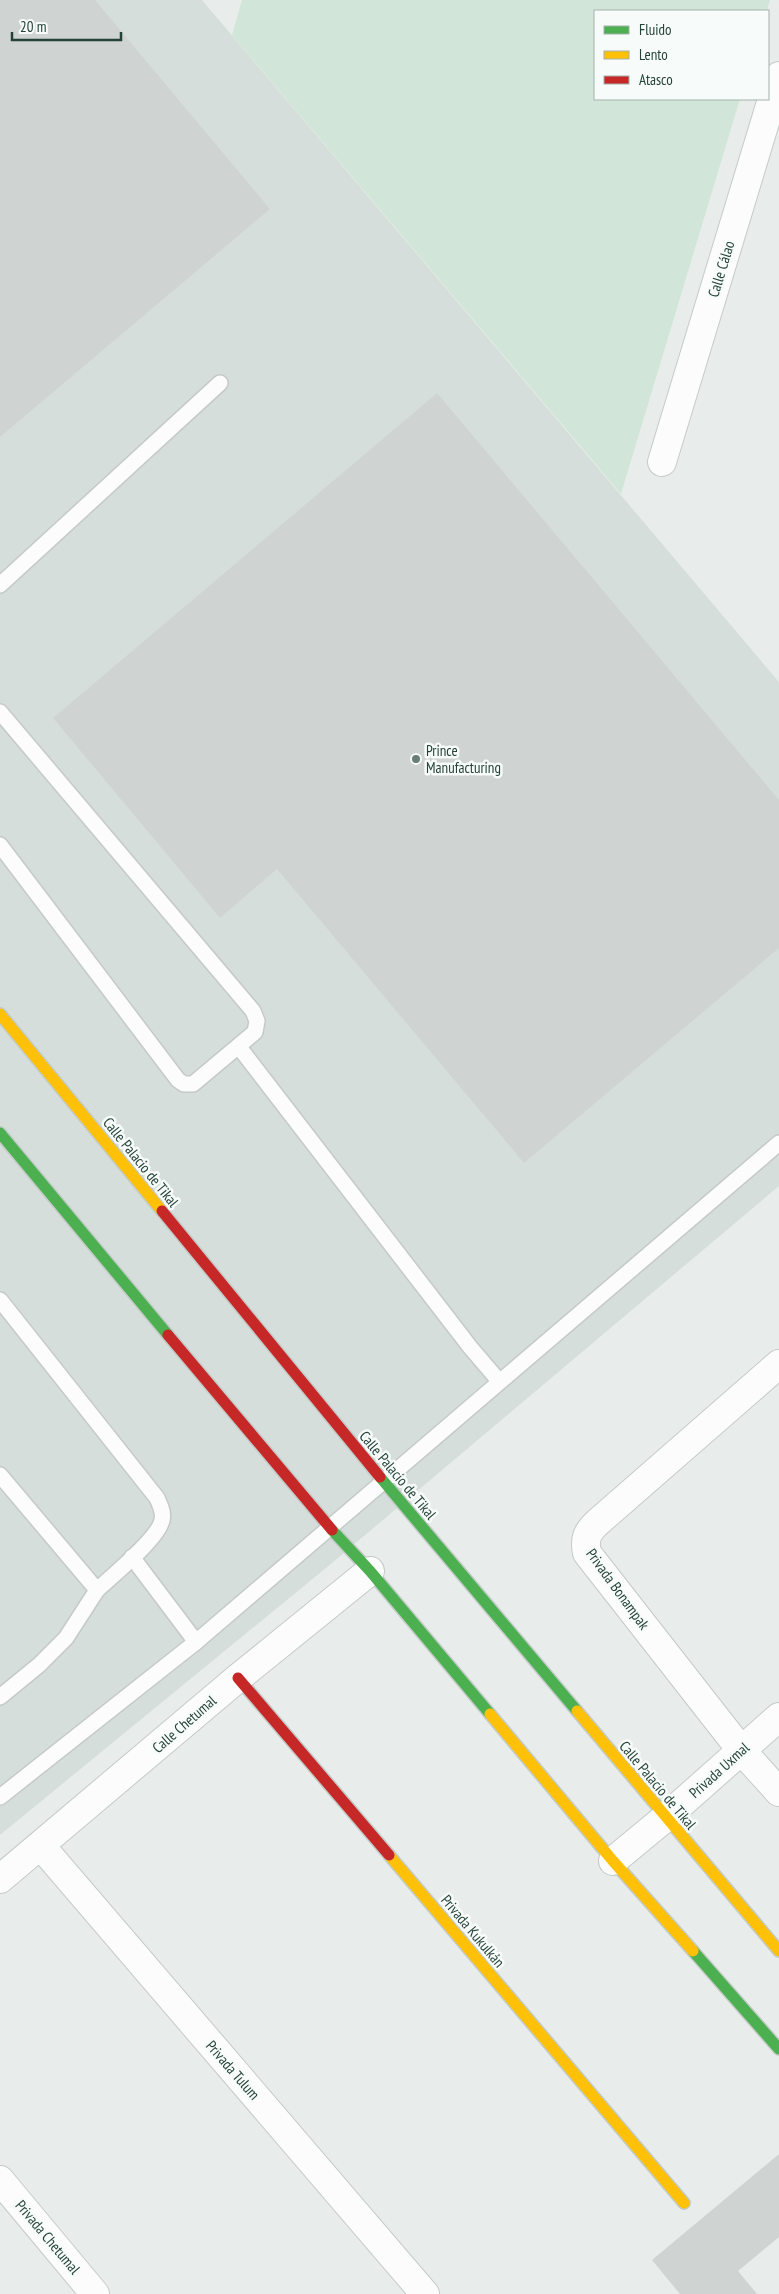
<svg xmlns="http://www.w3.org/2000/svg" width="779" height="2294" font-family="'PT Sans Narrow',sans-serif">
<rect width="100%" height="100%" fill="#e8edeb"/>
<path fill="#d6dedb" d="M0 0H202L779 682V1186L326 1568 0 1835Z"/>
<path fill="#d1e6d8" d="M242 0H770L767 11H595V99H740L621 494 232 35Z"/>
<g fill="#cfd4d2">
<path d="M0 0H95L270 209 0 437Z"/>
<path d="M437 393 779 800V948L524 1163 277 869 220 918 53 718Z"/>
<path d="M779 2154V2237L738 2271 757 2294H680L652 2260Z"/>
</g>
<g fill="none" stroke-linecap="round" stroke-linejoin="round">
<g stroke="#c5cac8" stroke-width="18">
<g id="lane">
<path d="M0 585 220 383"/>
<path d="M0 712 253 1011 257 1021 255 1032 193 1084H184L178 1080 0 845"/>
<path d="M239 1047 470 1347 499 1381"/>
<path d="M0 1300 157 1498C160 1505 164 1512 162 1520 159 1538 112 1576 97 1590L0 1475"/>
<path d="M132 1557 196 1642"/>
<path d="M0 1697 39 1665 66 1638 97 1590"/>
<path d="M0 1797 196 1642 779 1143"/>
</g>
</g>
<g stroke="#c5cac8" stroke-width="30">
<g id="street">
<path d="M662 462 779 76"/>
<path d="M779 1364 598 1522C587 1532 584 1539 587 1553L741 1750 779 1792"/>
<path d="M41 1846 425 2294"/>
<path d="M613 1861 665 1818 779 1717"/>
<path d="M0 1879 238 1678 370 1571"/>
<path d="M0 2180 95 2294"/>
</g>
</g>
<g stroke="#c3cbc8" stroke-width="14">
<g id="fast">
<path d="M0 1133 168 1335"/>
<path d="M380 1477 577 1711"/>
<path d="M332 1530 370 1571 490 1714"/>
<path d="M693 1951 779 2049"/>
</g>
</g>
<g stroke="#c3cbc8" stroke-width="14">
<g id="slow">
<path d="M0 1014 162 1211"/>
<path d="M577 1711 779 1951"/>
<path d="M490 1714 613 1861 693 1951"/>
<path d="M389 1855 684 2203"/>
</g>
</g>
<g stroke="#c3cbc8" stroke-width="14">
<g id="jam">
<path d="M162 1211 380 1477"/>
<path d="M168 1335 332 1530"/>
<path d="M238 1678 389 1855"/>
</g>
</g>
<use href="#lane" stroke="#fcfcfc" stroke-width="15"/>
<use href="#street" stroke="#fcfcfc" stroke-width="28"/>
<use href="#fast" stroke="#4caf50" stroke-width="11"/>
<use href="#slow" stroke="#ffc107" stroke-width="11"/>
<use href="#jam" stroke="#c62828" stroke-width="11"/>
</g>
<circle fill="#697e78" stroke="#f7fbf9" stroke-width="2" cx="416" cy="759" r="5"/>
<g text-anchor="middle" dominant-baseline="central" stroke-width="5" stroke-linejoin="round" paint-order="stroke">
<g font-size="15" fill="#24423a" stroke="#f7fbf9">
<text transform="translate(721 269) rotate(-73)">Calle Cálao</text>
<text transform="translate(141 1162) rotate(51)">Calle Palacio de Tikal</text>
<text transform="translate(398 1475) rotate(50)">Calle Palacio de Tikal</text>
<text transform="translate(618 1589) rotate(54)">Privada Bonampak</text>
<text transform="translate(184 1724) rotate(-41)">Calle Chetumal</text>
<text transform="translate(719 1770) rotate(-42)">Privada Uxmal</text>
<text transform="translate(658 1785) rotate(50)">Calle Palacio de Tikal</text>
<text transform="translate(473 1931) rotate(50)">Privada Kukulkán</text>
<text transform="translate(233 2070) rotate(49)">Privada Tulum</text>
<text transform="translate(48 2237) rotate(50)">Privada Chetumal</text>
</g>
<g font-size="15" fill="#24423a" stroke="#f7fbf9" text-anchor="start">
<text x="426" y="750">Prince<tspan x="426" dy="17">Manufacturing</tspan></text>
</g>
</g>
<rect x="594" y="10" width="175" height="90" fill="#f7fbf9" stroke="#a3b1ad"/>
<rect x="604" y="26" width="25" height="8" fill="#4caf50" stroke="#a3b1ad"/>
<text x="639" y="35" font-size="15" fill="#24423a">Fluido</text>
<rect x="604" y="51" width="25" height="8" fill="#ffc107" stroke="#a3b1ad"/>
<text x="639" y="60" font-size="15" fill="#24423a">Lento</text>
<rect x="604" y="76" width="25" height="8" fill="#c62828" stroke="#a3b1ad"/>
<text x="639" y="85" font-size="15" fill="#24423a">Atasco</text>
<path d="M12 32v8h109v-8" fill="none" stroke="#24423a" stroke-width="2.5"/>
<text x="20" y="32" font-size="15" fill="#24423a" stroke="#f7fbf9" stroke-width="4" paint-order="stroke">20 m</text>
</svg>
